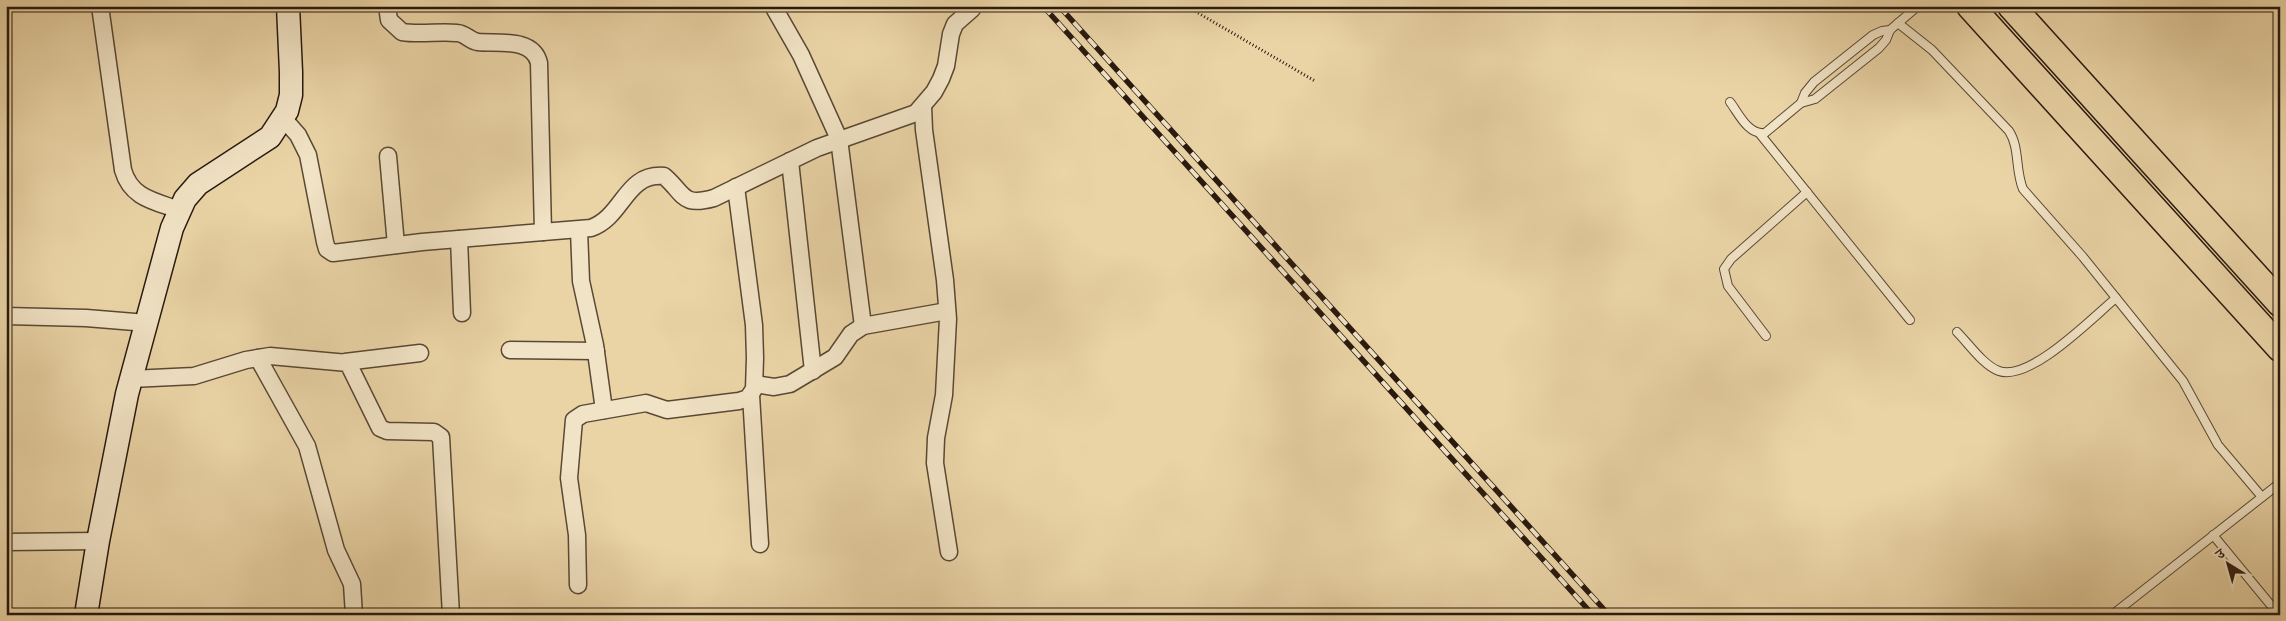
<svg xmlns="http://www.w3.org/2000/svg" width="2286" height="621" font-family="'IM FELL Double Pica','Noto Serif Devanagari',serif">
<rect width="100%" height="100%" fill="#ead4a6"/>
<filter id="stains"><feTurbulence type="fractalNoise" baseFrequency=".004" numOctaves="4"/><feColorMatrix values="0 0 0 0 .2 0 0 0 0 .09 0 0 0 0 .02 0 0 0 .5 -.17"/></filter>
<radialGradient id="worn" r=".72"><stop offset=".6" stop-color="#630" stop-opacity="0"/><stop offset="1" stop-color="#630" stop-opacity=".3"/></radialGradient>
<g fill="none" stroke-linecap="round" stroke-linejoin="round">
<g stroke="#594835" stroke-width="10">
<g id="lane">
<path d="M1898 23 1932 50 2009 131C2020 148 2015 170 2023 189L2083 257 2183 381 2218 445 2262 497"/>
<path d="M1730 102C1739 114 1748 135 1765 133L1801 103 1805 93 1814 82 1873 35 1882 31 1890 30"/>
<path d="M1801 103 1815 99 1879 48 1886 40 1890 30 1918 6"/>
<path d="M1760 134 1910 320"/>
<path d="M1957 332C1969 344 1983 365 1999 371 2030 382 2093 317 2116 298"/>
<path d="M1766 336 1728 286 1724 269 1731 259 1807 192"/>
<path d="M2213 535 2279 615"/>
<path d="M2112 615 2280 483"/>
</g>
</g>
<g stroke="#594835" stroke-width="19">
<g id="street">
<path d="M100 6 123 170C131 198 154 201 179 210"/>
<path d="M387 6 389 20 402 32C421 35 439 31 457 33 465 33 470 41 478 42 497 44 533 37 539 63L543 232"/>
<path d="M773 6 801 55 839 139 863 326"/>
<path d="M923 106 924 130 945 280 948 319 944 395 936 438 935 463 949 552"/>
<path d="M283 118 298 135 308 155 325 242 327 249 333 253 422 242 591 228C624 216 625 173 664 176 685 194 681 207 714 198L817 148 916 113 934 92 941 79 946 66 951 34 955 24 972 9"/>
<path d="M388 156 396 245"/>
<path d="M790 161 813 371"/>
<path d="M579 230 581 281 595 345 604 410"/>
<path d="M459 239 462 313"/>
<path d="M6 316 86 318 147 323"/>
<path d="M510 350 596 351"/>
<path d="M258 358 307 446 336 550 352 584 354 615"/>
<path d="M345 362 420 353"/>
<path d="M131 379 194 376 246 360 270 356 348 363 380 428 387 431 434 432 441 437 451 615"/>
<path d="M755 384 774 387 790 384 835 357 851 334 863 326 947 311"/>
<path d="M751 395 760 544"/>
<path d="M6 542 98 541"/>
<path d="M578 585 577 535 569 478 574 420 583 414 646 403 667 410 739 401 748 398 754 389 755 358 754 325 736 187"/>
</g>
</g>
<g stroke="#29190f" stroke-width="25">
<path id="secondary" d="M86 615 98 541 127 394 172 228 185 199 198 184 270 137 287 111 291 95V72L288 6"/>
</g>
<g stroke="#29190f" stroke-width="29">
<g id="primary">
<path d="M1970 6 2280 348"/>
<path d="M2011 6 2280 303"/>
</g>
</g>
<path stroke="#29190f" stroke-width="3" stroke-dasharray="1 2.5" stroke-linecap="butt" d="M1186 6 1315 81"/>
<use href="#lane" stroke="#f1e3c5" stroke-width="8"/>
<use href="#street" stroke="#f1e3c5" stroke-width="16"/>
<use href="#secondary" stroke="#f1e3c5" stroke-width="22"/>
<use href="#primary" stroke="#ead4a6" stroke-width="26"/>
<g stroke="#29190f" stroke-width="5.5">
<g id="rail">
<path d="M1043 6 1593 615"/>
<path d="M1059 6 1609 615"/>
</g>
</g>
<use href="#rail" stroke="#f1e3c5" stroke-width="4" stroke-dasharray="11" stroke-linecap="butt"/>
</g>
<rect width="2286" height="621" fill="none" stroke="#ead4a6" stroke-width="25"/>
<rect x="8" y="8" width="2271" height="606" fill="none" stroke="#29190f" stroke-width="2.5"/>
<rect x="12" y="12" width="2261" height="596" fill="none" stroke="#29190f"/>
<g transform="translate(2228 564) rotate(323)" stroke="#f1e3c5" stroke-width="4" paint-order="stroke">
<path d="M0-4L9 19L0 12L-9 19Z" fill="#29190f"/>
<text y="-8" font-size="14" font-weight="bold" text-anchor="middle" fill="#29190f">उ</text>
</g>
<rect width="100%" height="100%" filter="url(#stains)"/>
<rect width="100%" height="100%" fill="url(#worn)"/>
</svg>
